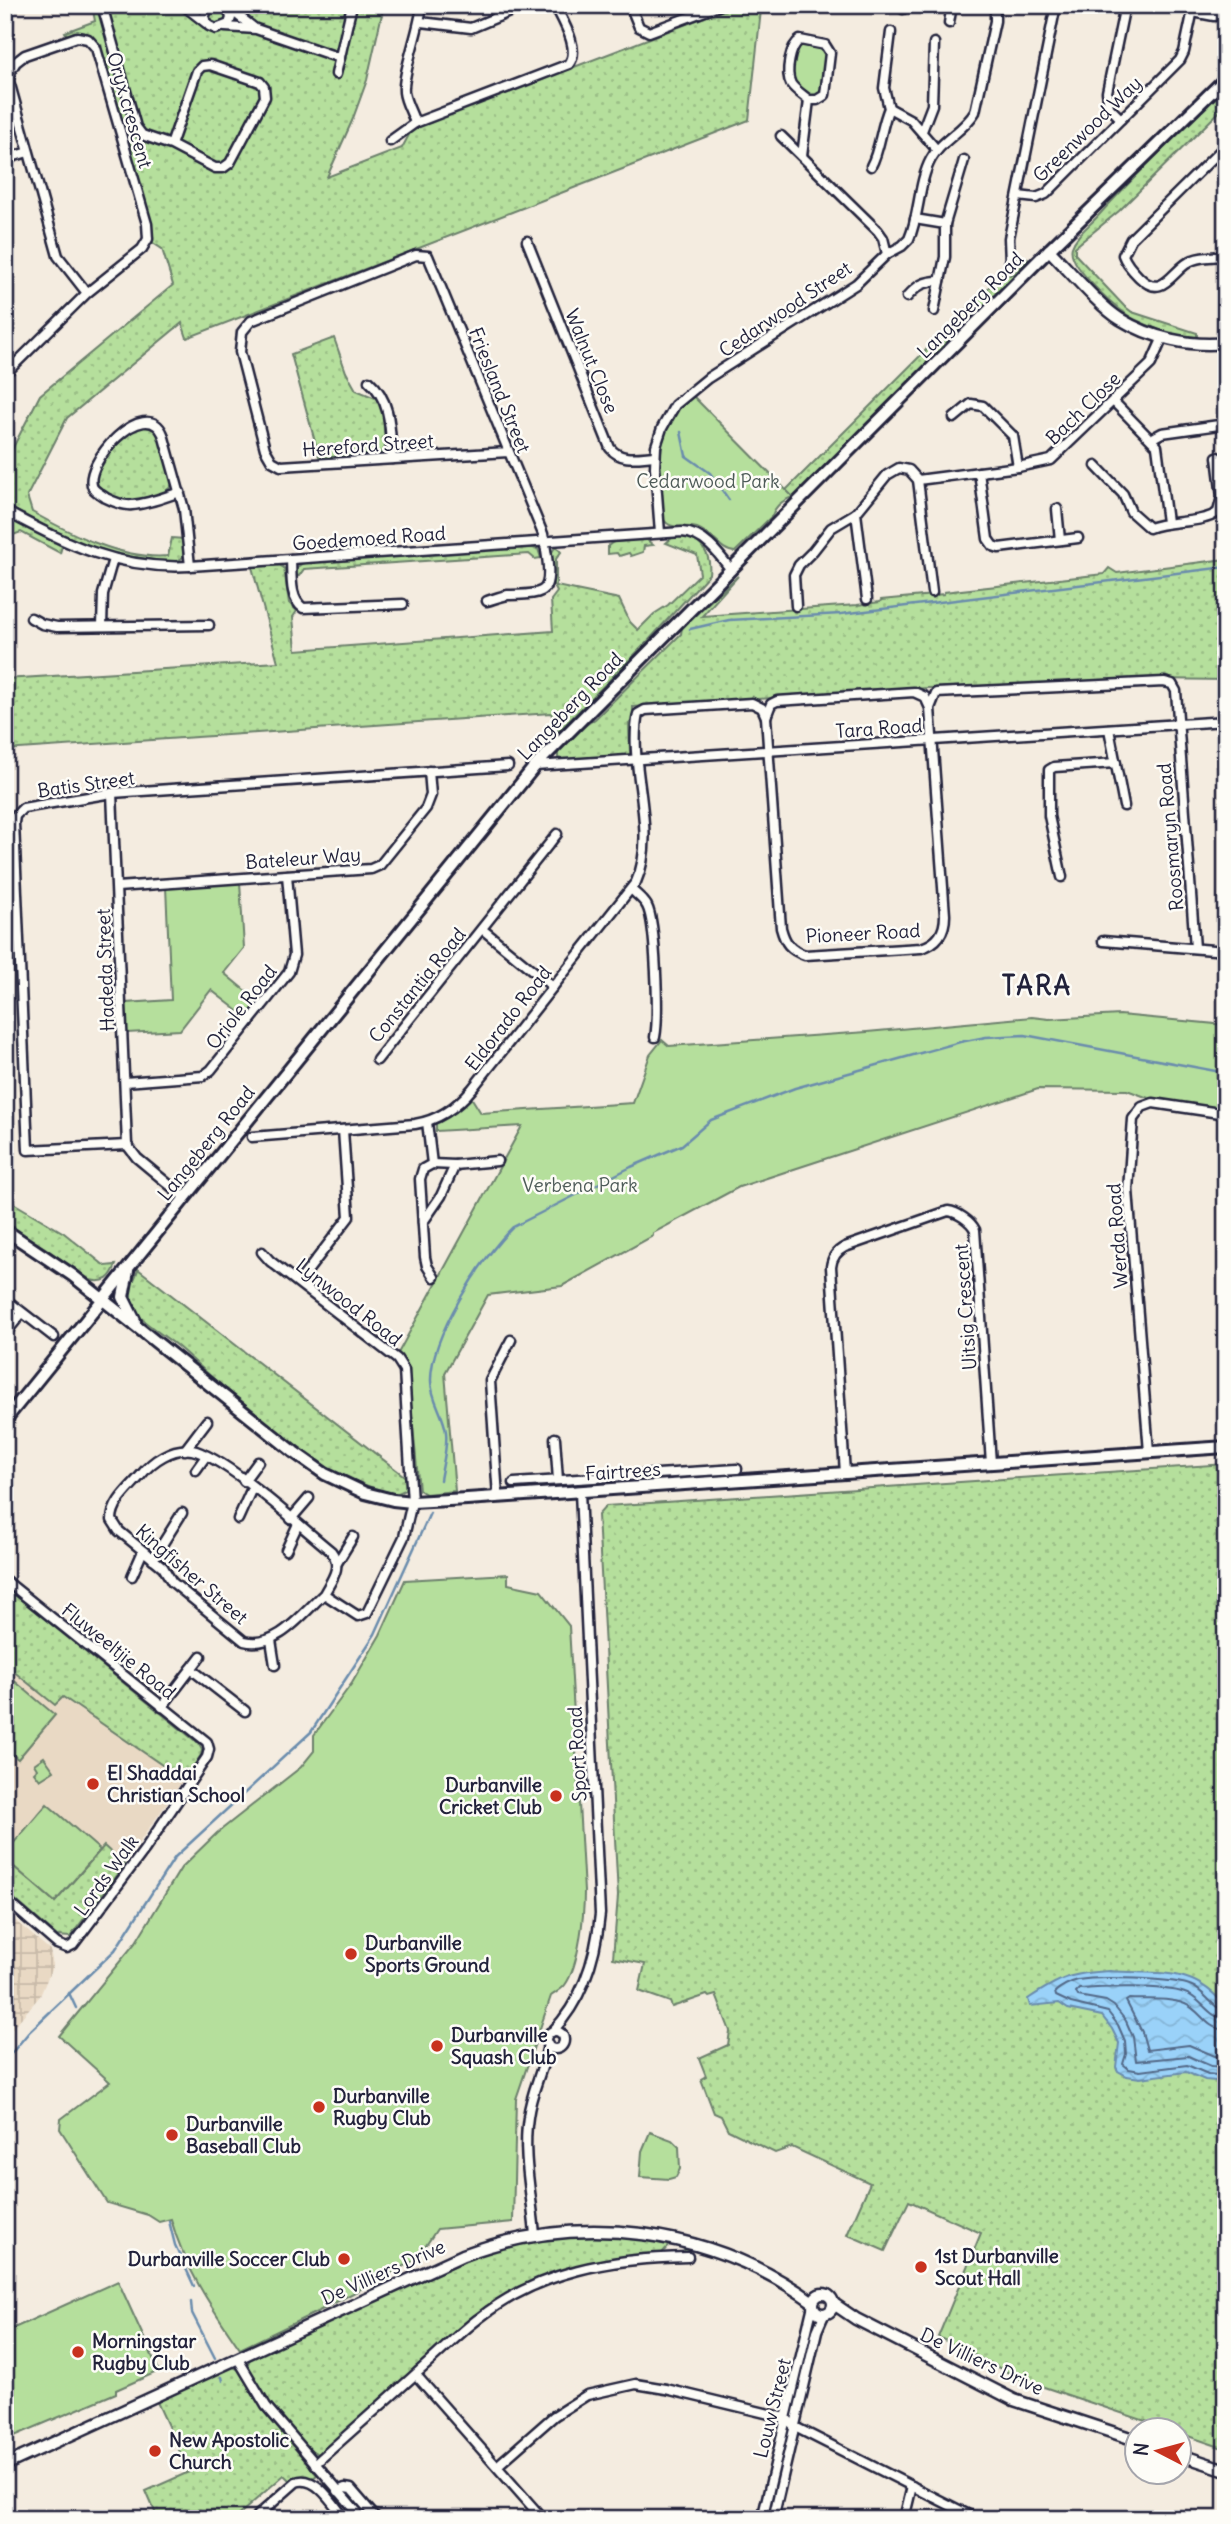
<svg xmlns="http://www.w3.org/2000/svg" width="1231" height="2524" font-family="Delius,sans-serif">
<defs>
<pattern id="industrial-grid" width="8" height="8" patternUnits="userSpaceOnUse" patternTransform="scale(1.75)"><rect width="8" height="8" fill="#e9d9c4"/><path d="M0 4h8M4 0v8" fill="none" stroke="#c8baa9"/></pattern>
<pattern id="grass-dots" width="8" height="8" patternUnits="userSpaceOnUse" patternTransform="scale(1.75)"><rect width="8" height="8" fill="#b5df9c"/><path d="M2 2h.1M6 6h.1" fill="none" stroke="#9bbf87" stroke-width="1.8" stroke-linecap="round"/></pattern>
<pattern id="water-waves" width="16" height="10" patternUnits="userSpaceOnUse" patternTransform="scale(1.75)"><rect width="16" height="10" fill="#9ad2f9"/><path d="M0 5q4-4 8 0t8 0" fill="none" stroke="#84b4d6"/></pattern>
</defs>
<rect width="100%" height="100%" fill="#f4ece0"/>
<filter id="ink" filterUnits="userSpaceOnUse"><feTurbulence type="fractalNoise" baseFrequency=".0143" numOctaves="2"/><feDisplacementMap in="SourceGraphic" scale="14" xChannelSelector="R" yChannelSelector="G"/><feConvolveMatrix kernelMatrix="1 2 1 2 8 2 1 2 1" color-interpolation-filters="sRGB"/></filter>
<g filter="url(#ink)">
<path fill="#e9d9c4" d="M7 1666 55 1704 62 1697 183 1780 124 1864 104 1846 55 1902 5 1859Z"/>
<path fill="url(#industrial-grid)" d="M5 1912 50 1950 53 1965 40 1996 5 2037Z"/>
<g fill="url(#grass-dots)" stroke="#6c806c" stroke-width="2">
<path d="M92 5H384L367 80 352 121 327 177 402 148 412 129 731 7 761 10 749 120 187 338 182 323 67 418 27 496 32 512C71 534 123 560 168 556L172 538 184 539 183 557C176 564 167 562 158 561 102 560 53 530 5 505V463L40 395 173 285 162 249 150 241 151 230 99 44 85 33 67 35 65 32 95 21Z"/>
<path d="M1226 87V105L1119 211 1075 247V254L1124 306 1132 312 1197 333V340C1177 337 1154 329 1136 320 1120 313 1066 265 1072 247 1076 235 1089 226 1098 216 1139 171 1183 129 1226 87Z"/>
<path d="M1027 258 1030 262 794 498 786 490 1002 274 1010 275Z"/>
<path d="M334 338 346 372 356 390 378 399 383 413 385 448 379 456 320 460 291 354Z"/>
<path d="M139 426H153L159 432 173 483C167 496 136 504 122 501 114 499 104 492 98 487L96 475 114 447Z"/>
<path d="M5 515 62 546 60 553 21 532 5 538Z"/>
<path d="M673 537C697 535 712 550 709 574L649 640 558 732 551 713 5 750V679L278 662 252 567 279 565 284 568 289 603 297 611 293 617 296 650 553 631 551 600 557 592 552 582 550 555 556 546 561 552 556 559V586L619 599 630 622 638 630 654 614 668 605 700 574 697 555 666 543Z"/>
<path d="M646 539 653 545 644 546 643 552 631 556 629 553 619 556 617 553 608 554V546L613 542Z"/>
<path d="M527 547 538 549 541 558 535 559 529 554 304 569 299 576 295 575 296 568 303 563Z"/>
<path d="M1226 559V680L1156 679 928 688 633 707V720L629 724 630 753 628 757 564 761 558 758V752L578 730 595 719 681 634 682 627 738 576 702 616 857 605 880 602 881 600 944 594V592L1104 574 1109 568 1117 573Z"/>
<path d="M5 1198 64 1233 105 1266 116 1265C111 1278 105 1284 90 1280L45 1248 5 1223Z"/>
<path d="M138 1269 408 1479 405 1490 396 1494C308 1476 243 1403 177 1346 165 1336 140 1321 132 1309 122 1293 135 1283 138 1269Z"/>
<path d="M1226 1464V2449L1179 2433 1178 2430 1169 2429 1023 2380 938 2337 981 2233 909 2201 885 2251 853 2237 847 2235 870 2183 792 2147 775 2153 728 2130 721 2116 714 2113 701 2079 706 2076 699 2058 728 2045 730 2031 716 1995 709 1997 707 1995 672 2007 670 2002 639 1991 645 1964 613 1958 618 1896 598 1515 606 1506Z"/>
<path d="M10 1591 199 1744 202 1750 201 1755 184 1780 63 1697 55 1705 7 1666 5 1668V1597Z"/>
<path d="M104 1846 125 1865 70 1937 57 1936 5 1891V1859L55 1902Z"/>
<path d="M601 2234 648 2237 691 2247 690 2254 685 2253 683 2247 670 2244 662 2253C609 2257 554 2266 508 2295 464 2322 426 2361 388 2394 368 2412 341 2442 319 2454 304 2452 248 2381 248 2365 248 2360 250 2359 254 2356L481 2254 524 2241Z"/>
<path d="M231 2366 240 2370 266 2413 317 2475 313 2478 304 2476 291 2482 284 2475 234 2519H158L146 2491 189 2472 157 2402Z"/>
</g>
<g fill="#b5df9c" stroke="#6c806c" stroke-width="2">
<path d="M801 43 826 50 821 96 810 97 792 80 795 49Z"/>
<path d="M690 396 694 397 793 497C783 500 775 506 772 516L735 552C721 552 712 533 697 528 684 524 668 532 662 516 659 472 653 429 690 396Z"/>
<path d="M240 882 244 948 224 973 259 1002 246 1017 211 990 180 1030 127 1033 126 1003 171 1000 166 887Z"/>
<path d="M1120 1015 1226 1025V1110L1151 1099 1127 1090 1038 1089 739 1187 653 1233V1236L562 1286 488 1295 445 1373 455 1491 426 1494 419 1490 408 1372 405 1364 397 1355 522 1126 436 1131V1123L455 1112 471 1097 481 1113 633 1103 650 1055 662 1040 669 1046 867 1032 1032 1017 1049 1019Z"/>
<path d="M508 1574V1584L541 1591 569 1626 584 1892C584 1916 579 1966 565 1985 562 1989 555 1993 551 1996L516 2099 513 2222 437 2229 417 2259 325 2308 240 2349C211 2307 184 2267 171 2219L159 2222 148 2215 107 2203 60 2129 61 2119 110 2082 59 2036 136 1942 181 1868 217 1833 301 1767 314 1751V1735L352 1683 380 1635 405 1580Z"/>
<path d="M5 1673 55 1715 18 1759 5 1749Z"/>
<path d="M44 1757 54 1771 40 1780 34 1772 37 1769 34 1764Z"/>
<path d="M47 1804 100 1850 55 1902 5 1859V1853Z"/>
<path d="M650 2132 672 2140 679 2147 680 2169 676 2177 669 2179 640 2177 642 2151Z"/>
<path d="M118 2281 159 2371 116 2390V2393L5 2440V2332Z"/>
</g>
<path fill="url(#water-waves)" stroke="#6a8cad" stroke-width="2" d="M1110 1971C1158 1975 1193 1965 1226 2007V2082L1205 2080 1186 2072 1140 2078 1127 2076 1118 2071 1116 2067 1119 2043 1112 2029 1102 2016 1068 2009 1059 2003 1030 2006 1028 1999C1061 1977 1071 1973 1110 1971Z"/>
<g fill="none" stroke-linecap="round" stroke-linejoin="round">
<g stroke="#526887" stroke-width="2">
<path d="M1226 2011C1213 2009 1204 1991 1192 1986 1175 1978 1097 1976 1078 1980 1070 1982 1060 1987 1055 1992L1056 1996 1071 2003 1108 2012 1118 2025 1125 2041 1126 2054 1123 2064 1129 2069 1140 2071 1187 2065 1208 2074 1226 2076"/>
<path d="M1226 2019C1208 2018 1202 1998 1185 1993 1163 1985 1103 1987 1079 1989L1076 1992 1078 1996 1106 2001 1114 2006 1126 2021 1133 2037 1136 2061 1188 2056 1211 2066 1226 2067"/>
<path d="M1226 2030C1205 2029 1202 2011 1185 2004 1168 1997 1147 2000 1129 1999L1126 2001 1142 2032 1147 2050 1189 2045 1215 2056H1226"/>
</g>
<g stroke="#6a8cad" stroke-width="2.5">
<path d="M681 432 686 456 710 473 729 500"/>
<path d="M690 629 729 620 841 614 1226 567"/>
<path d="M440 1480C442 1466 448 1447 446 1432 444 1415 431 1399 431 1381 430 1337 482 1257 513 1227L631 1167 682 1145 711 1120 795 1088 960 1042 986 1037 1025 1035 1226 1073"/>
<path d="M69 1993 76 2008"/>
<path d="M5 2061 30 2031 115 1950 175 1857 311 1732 375 1634 430 1513"/>
<path d="M169 2221 175 2245 194 2286"/>
<path d="M191 2302 192 2313 215 2358"/>
<path d="M222 2377 223 2381"/>
</g>
<g stroke="#22223b" stroke-width="13">
<g id="minor">
<path d="M102 5 136 127 142 135 171 145 215 168H223L230 163 265 97 264 87 260 82 210 65 202 66 197 71 171 145"/>
<path d="M183 5 206 23"/>
<path d="M209 5 204 18 209 26 216 29 229 24 231 18 228 7"/>
<path d="M494 5 499 16"/>
<path d="M630 5 639 27 649 32 721 5"/>
<path d="M903 9V5"/>
<path d="M231 10 254 28"/>
<path d="M1193 12 1214 16 1226 15"/>
<path d="M421 22 471 28 526 5"/>
<path d="M949 23 952 5"/>
<path d="M225 27 256 29 340 58"/>
<path d="M891 32 884 88 889 108 911 120 937 150"/>
<path d="M336 74 352 5"/>
<path d="M1121 119 1109 107 1107 92 1125 5"/>
<path d="M415 123C412 113 405 102 404 92 402 74 420 28 422 5"/>
<path d="M922 131 932 105 934 43"/>
<path d="M390 141 415 123 569 64C581 49 562 20 555 5"/>
<path d="M1226 145 1131 239 1123 255C1126 264 1133 271 1139 277 1164 302 1173 267 1193 260 1203 256 1215 257 1226 256"/>
<path d="M802 156 809 100H817L825 95 830 53 825 45 800 40C790 46 785 73 791 84 795 90 803 95 809 100"/>
<path d="M1216 156 1226 167"/>
<path d="M5 159 28 152"/>
<path d="M871 166C880 150 881 126 889 108"/>
<path d="M1018 196 1036 198 1046 194 1180 60 1184 52 1194 5"/>
<path d="M915 219 945 224"/>
<path d="M527 241 610 448C621 462 639 457 655 456"/>
<path d="M887 254 902 246 909 239C920 214 918 183 931 159 941 140 964 131 975 112L995 21V5"/>
<path d="M1010 263 1009 238 1056 5"/>
<path d="M907 297C917 286 923 281 940 281"/>
<path d="M934 311 945 257V224L964 160"/>
<path d="M5 374 87 293 142 249 148 239 147 224 96 48 88 39 77 37 25 55 16 62 11 70 9 81 58 256 87 293"/>
<path d="M369 381C392 401 390 431 392 459"/>
<path d="M1113 401 1157 446 1167 522"/>
<path d="M954 418 971 404 983 406 1013 436 1018 467"/>
<path d="M1151 439 1162 433 1226 424"/>
<path d="M1096 466 1123 494 1131 512 1149 528C1169 520 1203 524 1218 512L1222 497 1217 457"/>
<path d="M979 472 988 539 993 546 999 548 1078 538"/>
<path d="M918 480 1018 467 1051 460 1151 364 1163 337"/>
<path d="M180 492C165 497 148 504 132 505 123 506 114 502 106 498 102 495 96 492 93 488 81 464 146 394 163 434L184 509 190 566"/>
<path d="M1057 509 1060 540"/>
<path d="M5 511C67 544 118 570 190 566L682 532C704 533 719 554 731 570"/>
<path d="M856 513 867 599"/>
<path d="M660 533 655 467 656 446 662 428 675 405 708 378 856 284 887 254 883 238 878 231 781 136"/>
<path d="M291 559C292 575 289 598 303 608L403 604"/>
<path d="M487 601C494 599 501 596 508 595 518 594 532 596 541 591 555 585 545 546 543 534L428 256 416 255 251 321 242 332 240 352 265 449 272 461 281 466 508 452"/>
<path d="M796 606 794 575 799 565 813 551 831 528 856 513 887 475 899 468 909 470 918 480 932 592"/>
<path d="M31 618 42 624 57 627 209 625"/>
<path d="M102 626 103 594 113 559"/>
<path d="M930 708 925 697 914 692 777 701 771 704 766 717 781 928C785 943 790 950 805 955L921 948C938 943 945 932 945 915L930 708 936 693 1164 682 1172 684 1176 691 1195 948"/>
<path d="M1109 729 1124 806"/>
<path d="M535 766 1226 721"/>
<path d="M112 793 127 1145 137 1158 184 1197"/>
<path d="M1062 877 1049 816V770L1054 767 1116 763"/>
<path d="M117 887 371 869 380 865 426 808 431 795 429 771"/>
<path d="M632 890C637 895 644 900 647 906 656 923 659 1017 655 1037"/>
<path d="M482 929 553 987"/>
<path d="M1103 941 1226 951"/>
<path d="M377 1060 557 834"/>
<path d="M125 1082 203 1076 211 1070 289 972 294 955 287 875"/>
<path d="M427 1122 432 1164 423 1169 420 1179 425 1257 427 1266 434 1277"/>
<path d="M252 1137 415 1124C439 1120 457 1107 472 1089L636 882C659 831 627 766 638 714L645 710 752 703 762 708 766 717"/>
<path d="M127 1145 28 1150 14 823 15 816 23 808 112 793 508 766"/>
<path d="M455 1165 497 1161"/>
<path d="M423 1222 441 1196 455 1165 432 1164"/>
<path d="M262 1252 270 1261 397 1359 404 1370 412 1502 404 1537 367 1613 358 1616 324 1594C302 1614 277 1649 244 1641L172 1582 163 1567 119 1531 112 1520C112 1502 130 1488 141 1475 152 1461 172 1447 192 1450 226 1457 301 1527 331 1551 343 1567 332 1579 324 1594"/>
<path d="M299 1282 349 1217 343 1130"/>
<path d="M5 1299 54 1337"/>
<path d="M5 1334 22 1313"/>
<path d="M555 1438 558 1480"/>
<path d="M185 1450 207 1421"/>
<path d="M1149 1452 1128 1190 1133 1119 1142 1107 1153 1103 1226 1114"/>
<path d="M196 1470 206 1456"/>
<path d="M845 1473 831 1267C832 1257 837 1251 845 1247L948 1211C957 1212 971 1221 975 1230L991 1463"/>
<path d="M244 1481 258 1462"/>
<path d="M514 1483 737 1469"/>
<path d="M498 1497 490 1381 511 1340"/>
<path d="M238 1519 252 1488"/>
<path d="M291 1519 309 1498"/>
<path d="M286 1550 298 1524"/>
<path d="M153 1559 182 1513"/>
<path d="M337 1563 353 1537"/>
<path d="M132 1576 143 1551"/>
<path d="M5 1580 207 1742 209 1749 207 1757 145 1849 73 1945 67 1948 57 1944 5 1899"/>
<path d="M271 1640 275 1665"/>
<path d="M191 1669 245 1711"/>
<path d="M162 1707 201 1656"/>
<circle cx="555" cy="2040" r="9"/>
<path d="M552 2032C582 2001 596 1957 600 1914L580 1492"/>
<path d="M535 2235C532 2196 522 2156 528 2117 531 2091 544 2069 548 2044"/>
<path d="M238 2359 266 2406 363 2519"/>
<path d="M416 2375 543 2519"/>
<path d="M315 2464C349 2433 384 2403 418 2372 438 2355 457 2335 478 2319 538 2271 612 2258 688 2257"/>
<path d="M497 2466 554 2416 587 2395 636 2384 666 2389 786 2418 795 2427 977 2519"/>
<path d="M338 2491 345 2488 351 2489 377 2519"/>
<path d="M254 2519 296 2482C316 2474 334 2505 345 2519"/>
<path d="M762 2519 813 2305"/>
<path d="M773 2519 817 2331 824 2315"/>
<path d="M904 2519 912 2486"/>
</g>
</g>
<g stroke="#22223b" stroke-width="15">
<g id="tertiary">
<path d="M1049 250C1068 269 1100 307 1120 319 1151 338 1190 347 1226 343"/>
<circle cx="823" cy="2304" r="10"/>
<path d="M834 2304 856 2319 1014 2400 1136 2440"/>
<path d="M1178 2454 1226 2470"/>
<path d="M5 2465 463 2255C580 2211 711 2228 813 2302"/>
</g>
</g>
<g stroke="#22223b" stroke-width="16">
<g id="secondary">
<path d="M5 1230 72 1275 294 1452 325 1474 365 1493 393 1500 412 1502 467 1499 1226 1447"/>
<path d="M128 1271 123 1297 135 1321"/>
<path d="M5 1420 535 766 1049 250 1226 78"/>
</g>
</g>
<use href="#minor" stroke="#fdfcf7" stroke-width="8"/>
<use href="#tertiary" stroke="#fdfcf7" stroke-width="10"/>
<use href="#secondary" stroke="#fdfcf7" stroke-width="10"/>
</g>
</g>
<g fill="#c8321e" stroke="#fdfcf7" stroke-width="2.5">
<circle cx="93" cy="1784" r="7"/>
<circle cx="556" cy="1796" r="7"/>
<circle cx="351" cy="1954" r="7"/>
<circle cx="437" cy="2046" r="7"/>
<circle cx="319" cy="2107" r="7"/>
<circle cx="172" cy="2135" r="7"/>
<circle cx="344" cy="2259" r="7"/>
<circle cx="921" cy="2267" r="7"/>
<circle cx="78" cy="2352" r="7"/>
<circle cx="155" cy="2451" r="7"/>
</g>
<g text-anchor="middle" dominant-baseline="central" stroke-width="5" stroke-linejoin="round" paint-order="stroke">
<g font-size="19" fill="#22223b" stroke="#fdfcf7">
<text transform="translate(130 110) rotate(74)">Oryx crescent</text>
<text transform="translate(1087 129) rotate(-44)">Greenwood Way</text>
<text transform="translate(970 305) rotate(-45)">Langeberg Road</text>
<text transform="translate(785 309) rotate(-34)">Cedarwood Street</text>
<text transform="translate(592 361) rotate(68)">Walnut Close</text>
<text transform="translate(500 390) rotate(68)">Friesland Street</text>
<text transform="translate(1083 408) rotate(-44)">Bach Close</text>
<text transform="translate(368 445) rotate(-4)">Hereford Street</text>
<text transform="translate(369 538) rotate(-4)">Goedemoed Road</text>
<text transform="translate(570 706) rotate(-46)">Langeberg Road</text>
<text transform="translate(879 728) rotate(-4)">Tara Road</text>
<text transform="translate(86 784) rotate(-8)">Batis Street</text>
<text transform="translate(1170 837) rotate(-95)">Roosmaryn Road</text>
<text transform="translate(303 858) rotate(-4)">Bateleur Way</text>
<text transform="translate(863 933) rotate(-3)">Pioneer Road</text>
<text transform="translate(105 970) rotate(-92)">Hadeda Street</text>
<text transform="translate(417 985) rotate(-51)">Constantia Road</text>
<text transform="translate(241 1007) rotate(-52)">Oriole Road</text>
<text transform="translate(508 1018) rotate(-52)">Eldorado Road</text>
<text transform="translate(206 1143) rotate(-51)">Langeberg Road</text>
<text transform="translate(1117 1236) rotate(-94)">Werda Road</text>
<text transform="translate(349 1302) rotate(38)">Lynwood Road</text>
<text transform="translate(965 1307) rotate(-94)">Uitsig Crescent</text>
<text transform="translate(623 1471) rotate(-4)">Fairtrees</text>
<text transform="translate(192 1574) rotate(41)">Kingfisher Street</text>
<text transform="translate(119 1651) rotate(39)">Fluweeltjie Road</text>
<text transform="translate(577 1754) rotate(-93)">Sport Road</text>
<text transform="translate(106 1875) rotate(-54)">Lords Walk</text>
<text transform="translate(383 2272) rotate(-24)">De Villiers Drive</text>
<text transform="translate(982 2361) rotate(25)">De Villiers Drive</text>
<text transform="translate(772 2408) rotate(-76)">Louw Street</text>
</g>
<g font-size="19" fill="#4e5b58" stroke="#fdfcf7">
<text x="708" y="481">Cedarwood Park</text>
<text x="580" y="1185">Verbena Park</text>
</g>
<g font-size="19" font-weight="bold" fill="#22223b" stroke="#fdfcf7" text-anchor="start">
<text x="107" y="1773">El Shaddai<tspan x="107" dy="22">Christian School</tspan></text>
<text x="542" y="1785" text-anchor="end">Durbanville<tspan x="542" dy="22">Cricket Club</tspan></text>
<text x="365" y="1943">Durbanville<tspan x="365" dy="22">Sports Ground</tspan></text>
<text x="451" y="2035">Durbanville<tspan x="451" dy="22">Squash Club</tspan></text>
<text x="333" y="2096">Durbanville<tspan x="333" dy="22">Rugby Club</tspan></text>
<text x="186" y="2124">Durbanville<tspan x="186" dy="22">Baseball Club</tspan></text>
<text x="935" y="2256">1st Durbanville<tspan x="935" dy="22">Scout Hall</tspan></text>
<text x="330" y="2259" text-anchor="end">Durbanville Soccer Club</text>
<text x="92" y="2341">Morningstar<tspan x="92" dy="22">Rugby Club</tspan></text>
<text x="169" y="2440">New Apostolic<tspan x="169" dy="22">Church</tspan></text>
</g>
<g font-size="26" font-weight="bold" letter-spacing="2" fill="#22223b" stroke="#fdfcf7">
<text x="1037" y="985">TARA</text>
</g>
</g>
<rect width="1231" height="2524" fill="none" stroke="#fdfcf7" stroke-width="28"/>
<rect x="14" y="14" width="1203" height="2496" fill="none" stroke="#22223b" stroke-width="2.5" filter="url(#ink)"/>
<g transform="translate(1158 2451) rotate(276)"><circle r="33" fill="#fdfcf7" stroke="#a5a5ac" stroke-width="2"/>
<path d="M0-5L12 26L0 18L-12 26Z" fill="#c8321e"/>
<text y="-10" font-size="19" font-weight="bold" text-anchor="middle" fill="#22223b">N</text>
</g>
</svg>
